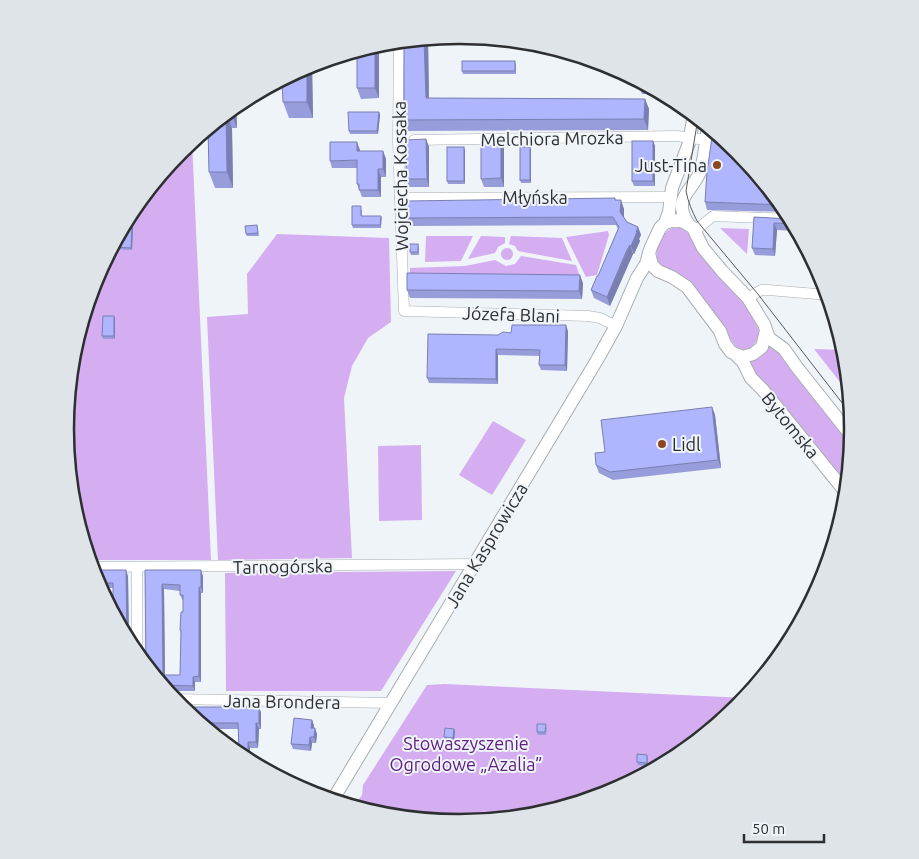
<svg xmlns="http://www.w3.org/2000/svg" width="919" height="859" font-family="Ubuntu,sans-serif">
<rect width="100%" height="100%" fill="#eff4f9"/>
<g fill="#d5adf1">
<path d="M192 141 211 560H89L73 506 65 429 73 352 95 278 132 210 181 150Z"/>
<path d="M676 227 681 228 688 233 750 311 760 333C756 344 750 353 737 348L697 293 660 265C651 252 661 230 676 227Z"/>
<path d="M720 228 749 229 747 254Z"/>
<path d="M608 231 609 235 597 275 586 277 566 237Z"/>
<path d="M277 234 389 238 391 322 368 338 352 366 344 398 352 558 218 560 207 317 248 314 247 274Z"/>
<path d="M426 236H473L461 261 425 262Z"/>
<path d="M481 236 505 237V243L498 247 495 253 468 259Z"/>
<path d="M511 236 562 238 572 261 518 251 515 246 509 244Z"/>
<circle cx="507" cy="254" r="6"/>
<path d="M521 256 576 265 580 277 410 275V268L465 266 495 260 506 266 515 264Z"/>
<path d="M770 344 786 358 791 370 852 447 848 487 757 379 748 360 761 357Z"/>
<path d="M814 349 846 350 851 396Z"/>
<path d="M493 421 526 440 492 495 459 475Z"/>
<path d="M421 445 422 520 379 521 378 446Z"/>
<path d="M456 571 381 691H226L225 573Z"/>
<path d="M445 684 747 698 738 709 678 758 610 794 536 816 459 824 437 822V816L386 817 353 807 362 795 363 785 427 685Z"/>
</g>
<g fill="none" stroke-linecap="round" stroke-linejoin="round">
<g stroke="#a8adb1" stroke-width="11">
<g id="minor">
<path d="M399 41 398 141 404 311 588 316 600 318 616 326"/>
<path d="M414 140 677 136 706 140"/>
<path d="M400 198 670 197"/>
<path d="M695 231 713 216 792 219"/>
<path d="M748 298 761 290H768L829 295"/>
<path d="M91 567 475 564"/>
<path d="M137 568V655"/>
<path d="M173 699 391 703"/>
</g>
</g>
<g stroke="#a8adb1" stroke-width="14">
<g id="tertiary">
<path d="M665 223 669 212 672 188 689 143 694 114"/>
<path d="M689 225C670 197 694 192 701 169 705 155 706 140 708 126"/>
<path d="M766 330 762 347 753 354 743 357 731 352 725 344 720 331 687 287 672 277 658 271 652 265 649 253 651 247 660 228 665 223 675 220 684 222 693 228 703 248 722 271 748 298 764 324 769 338 784 349 796 366 853 438"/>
<path d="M736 355 743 362 751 378 763 390 848 495"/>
<path d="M332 801 597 360 616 326 637 278 646 264 649 253"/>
</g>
</g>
<use href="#minor" stroke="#fff" stroke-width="10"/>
<use href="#tertiary" stroke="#fff" stroke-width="12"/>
<path stroke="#56595c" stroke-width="1" d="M698 118 686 191C688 202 692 211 697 221L757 293 853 417"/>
</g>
<g fill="#969dda" fill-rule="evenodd">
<path d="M428 38 429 98 645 99 649 109 648 130 408 131 404 120Z"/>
<path d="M379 44V98L361 99 357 88V50Z"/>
<path d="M516 63V74H463L462 71Z"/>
<path d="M312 64 313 118H289L283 102 287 82 309 65Z"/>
<path d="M654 88V94H642L640 89Z"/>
<path d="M236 105 237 128H232L233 188H215L209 172 208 128Z"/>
<path d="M379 112 380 115 378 134H350L349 131Z"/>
<path d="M501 138 504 146V187H484L481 179Z"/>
<path d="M426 139 429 147V187H409L406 179Z"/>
<path d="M653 141 655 146V186H634L632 181Z"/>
<path d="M530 147 531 150V183H521L520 180Z"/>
<path d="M360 150V151H383L386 159V177H381V197H362L357 184V168H332L330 161Z"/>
<path d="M465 150V184H448L447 181Z"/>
<path d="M739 151 788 211V212L707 210 705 202Z"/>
<path d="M615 200 624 209V217L627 222 638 227 641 235 639 239 640 241 634 254H633L610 306 594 298 591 290 598 276 618 229 616 225 409 226 406 218Z"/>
<path d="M362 209V216H381L382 218 381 228H353L352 225Z"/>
<path d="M754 217 790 219 792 218 807 246H798L796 239V231L777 230 775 256 755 255 752 248Z"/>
<path d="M257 225 259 236H247L246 234Z"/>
<path d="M123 226 133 228 132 250 111 249Z"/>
<path d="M418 244 419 247V255H411L410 252Z"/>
<path d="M583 283 582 299 410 298 407 290Z"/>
<path d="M114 316 115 319V339H103L102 336Z"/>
<path d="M568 331 567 371 541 370 539 365 540 356 498 355V384L429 383 427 378 498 335 511 333Z"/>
<path d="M712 407 715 415 721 468 613 480 599 473 596 465 605 452Z"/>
<path d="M145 570 203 576V593H201V682H195V691H166L146 667ZM164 589 180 591V595L183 601V612L180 630 181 634 180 675H165Z"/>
<path d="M128 576 129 643 113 615V588H99L95 580Z"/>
<path d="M196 707H259L261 713V729H259L258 748H250V756H241L239 750 238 729H205L180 708Z"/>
<path d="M312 720 314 726V728L317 734 316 743H312L311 751 293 749 291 744Z"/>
<path d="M547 727 546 735H538L537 732Z"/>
<path d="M454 729 455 731 454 741 445 740 444 737Z"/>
<path d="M647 755 648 757V766L638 765 637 762Z"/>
</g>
<g fill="#7a7fb1">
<path d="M428 38 429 109 426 98 424 39Z"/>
<path d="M379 44V98L375 88V45Z"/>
<path d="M312 64 313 118 307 102V66Z"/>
<path d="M645 99 649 109 648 130 644 119Z"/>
<path d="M236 105 237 128 231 112V109Z"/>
<path d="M379 112 380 115 378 134 377 131Z"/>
<path d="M226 113 232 128 233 188 227 172Z"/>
<path d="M501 138 504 146V187L501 178Z"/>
<path d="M426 139 429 147V187L427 179Z"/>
<path d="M653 141 655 146V186L653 181Z"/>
<path d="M357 142 360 150V159L357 151Z"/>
<path d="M464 147 465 150V184L464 181Z"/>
<path d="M530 147 531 150V183L530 180Z"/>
<path d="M383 151 386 159V177L383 169Z"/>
<path d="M378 169 381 177V197L378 190Z"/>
<path d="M621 200 624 209V220L620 212Z"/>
<path d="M774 223 777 230 775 256 773 249Z"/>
<path d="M132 225 133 228 132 250 131 248Z"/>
<path d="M638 227 641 235 639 239 640 241 634 254 631 246Z"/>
<path d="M630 245 633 254 610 306 607 297Z"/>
<path d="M580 275 583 283 582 299 579 291Z"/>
<path d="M114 316 115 319V339L114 336Z"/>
<path d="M566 325 568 331 567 371 565 365Z"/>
<path d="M496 349 498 355V384L496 379Z"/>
<path d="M712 407 715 415 721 468 718 460Z"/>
<path d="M126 570 128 576 129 643 127 640Z"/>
<path d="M201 570 203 576V593L201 587Z"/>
<path d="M162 584 164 589 165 681 163 675Z"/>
<path d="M199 587 201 593V682L199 676Z"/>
<path d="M193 677 195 682V691L193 686Z"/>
<path d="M259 707 261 713V729L259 723Z"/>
<path d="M312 720 314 726 313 734 311 728Z"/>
<path d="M256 723 259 729 258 748 256 742Z"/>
<path d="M315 728 317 734 316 743 314 737Z"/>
<path d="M454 729 455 731 454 741 453 738Z"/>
<path d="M310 737 312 743 311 751 309 745Z"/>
<path d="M248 742 250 748V756L248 750Z"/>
</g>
<g fill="#afb6fd" stroke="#7a7fb1" fill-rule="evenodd">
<path d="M424 39 426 98 645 99 644 119 404 120V40Z"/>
<path d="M375 45V88H357V50Z"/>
<rect x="462" y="61" width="53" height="10"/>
<path d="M307 66V102H283L282 82H287L286 77Z"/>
<path d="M641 81 652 87V89H640Z"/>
<path d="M348 112H379L377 131H349Z"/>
<path d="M226 113 227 172H209L208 128Z"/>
<path d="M713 130 739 151 783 205 705 202 707 172Z"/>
<path d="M481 138H501V178L481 179Z"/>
<path d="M426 139 427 179H406V140Z"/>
<rect x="632" y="141" width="21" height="40"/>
<path d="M330 142H357V151H383V169H378V190H359V184H357V160L330 161Z"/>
<rect x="447" y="147" width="17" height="34"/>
<rect x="520" y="147" width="10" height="33"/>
<path d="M615 198V200H621L620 212 627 222 638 227 636 232H637L631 246 630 245 627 250 607 297 591 290 597 276H598L619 227 613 217 406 218V201Z"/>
<path d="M352 206H361V216H381L380 225H352Z"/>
<path d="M754 217 790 219 792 218 795 224 774 223 773 249 752 248Z"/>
<path d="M132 225 131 248 112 247 123 226Z"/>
<path d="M257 225 258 233 246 234 245 226Z"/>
<path d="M796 227 803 239H796Z"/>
<rect x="410" y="244" width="8" height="8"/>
<path d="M407 273 580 275 579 291 407 290Z"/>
<path d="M103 316H114V336H102Z"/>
<path d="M512 325H566L565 365H539L540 350 496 349V379L427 378 428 334 498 335 503 332 511 333Z"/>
<path d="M712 407 718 460 610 472 596 465 595 453 605 452 601 420Z"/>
<path d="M92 570H126L127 640 113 615V583H96Z"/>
<path d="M145 570H201V587H199V676L193 677V686L162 685 146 667ZM162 584 180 585V595H183V612H181L180 630H181L180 675H163Z"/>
<path d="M179 707H259V723H256V742H248V750H239L238 723H198Z"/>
<path d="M294 718 312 720 311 728H315L314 737H310L309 745 291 744Z"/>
<path d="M537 724H546L545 732H537Z"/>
<path d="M445 728 454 729 453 738 444 737Z"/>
<path d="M637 754 647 755V763L637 762Z"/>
</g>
<g fill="#8e4723" stroke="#eff4f9" stroke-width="2">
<circle cx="717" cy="165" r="5"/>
<circle cx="662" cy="444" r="5"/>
</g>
<g text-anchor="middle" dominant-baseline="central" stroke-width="4" stroke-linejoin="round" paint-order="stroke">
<g font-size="18" fill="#2d2f31" stroke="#eff4f9">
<text transform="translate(552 138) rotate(-1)">Melchiora Mrozka</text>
<text transform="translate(400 176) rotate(-91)">Wojciecha Kossaka</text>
<text x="535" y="197">Młyńska</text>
<text transform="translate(511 314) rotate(2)">Józefa Blani</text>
<text transform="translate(791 425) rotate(51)">Bytomska</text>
<text transform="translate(486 545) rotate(-59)">Jana Kasprowicza</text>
<text transform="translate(283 566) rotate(-1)">Tarnogórska</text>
<text transform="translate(282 701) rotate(1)">Jana Brondera</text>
</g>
<g font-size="18" fill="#2d2f31" stroke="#eff4f9" text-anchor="end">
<text x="707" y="165">Just-Tina</text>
<text x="672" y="444" text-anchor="start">Lidl</text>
</g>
<g font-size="18" fill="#5f2080" stroke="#eff4f9">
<text x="466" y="743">Stowaszyszenie<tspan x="466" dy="21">Ogrodowe „Azalia”</tspan></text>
</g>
</g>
<path d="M0 0H919V859H0ZM74 429a385 385 0 1 1 770 0a385 385 0 1 1-770 0Z" fill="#dfe4e9" fill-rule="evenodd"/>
<path fill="none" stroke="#2d2f31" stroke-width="2.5" d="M74 429a385 385 0 1 1 770 0a385 385 0 1 1-770 0Z"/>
<path d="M744 834v8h80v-8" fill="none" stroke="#2d2f31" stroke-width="2.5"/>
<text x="752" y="834" font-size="15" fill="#2d2f31" stroke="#eff4f9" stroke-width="4" paint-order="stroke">50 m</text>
</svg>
